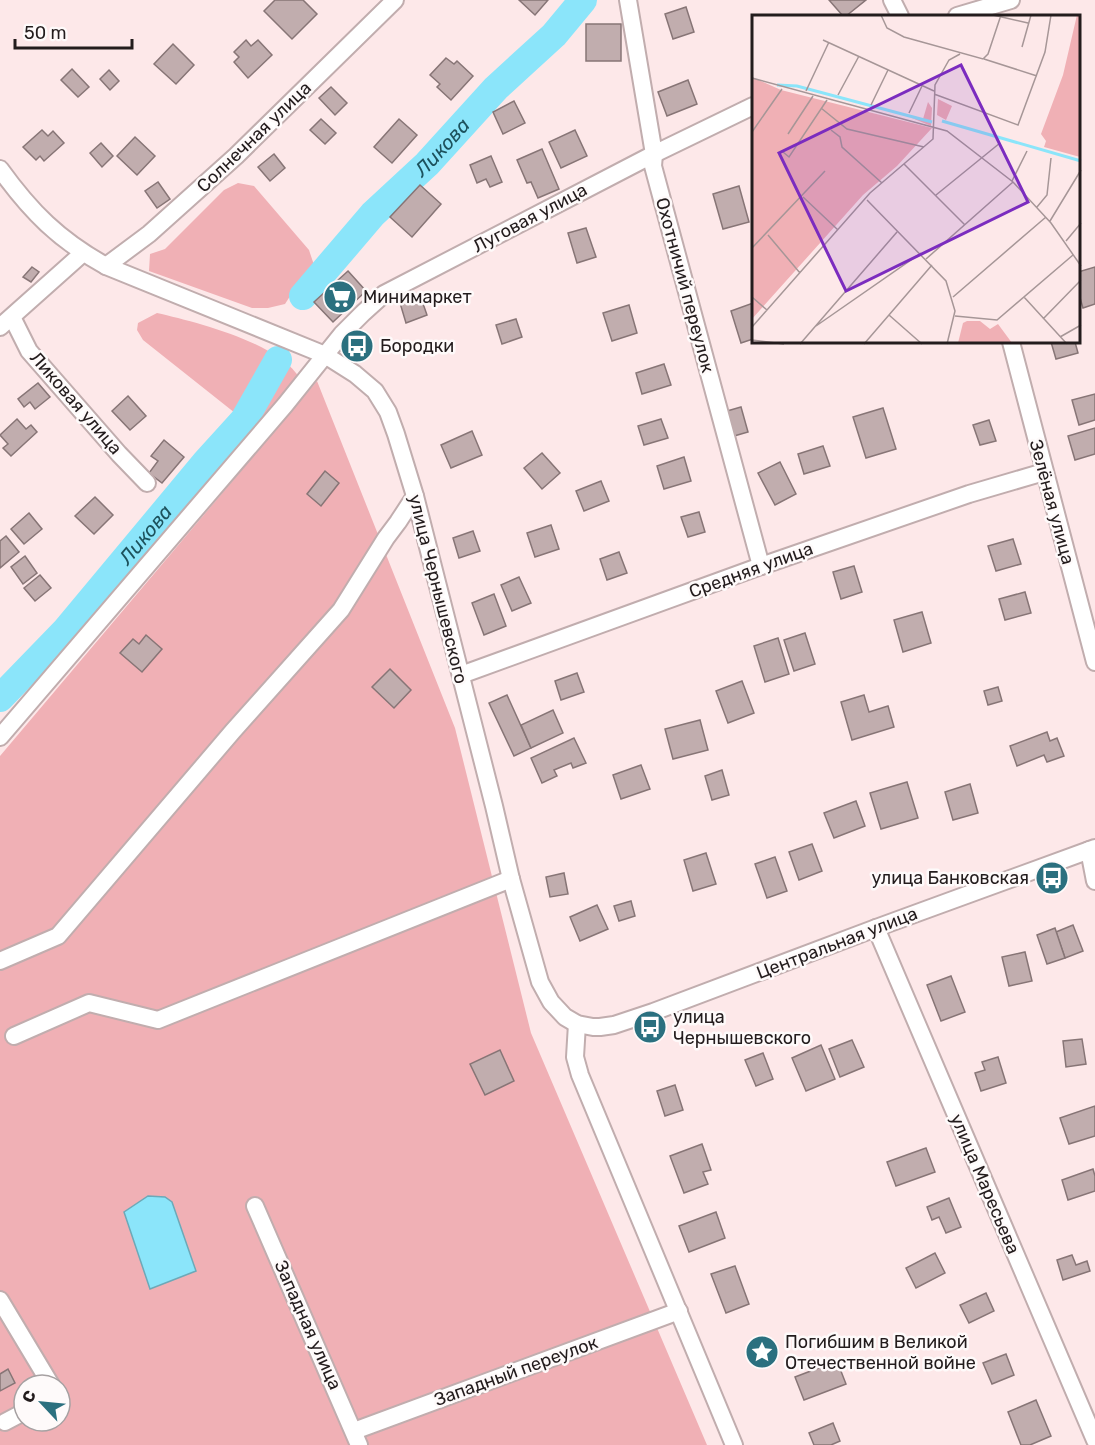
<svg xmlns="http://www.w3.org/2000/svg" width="1095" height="1445" font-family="Rubik,sans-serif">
<rect width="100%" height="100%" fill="#fde8e9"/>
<g fill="#f0b0b5" fill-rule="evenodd">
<path d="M238 183 254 186 309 250 314 265 309 281 294 290 285 304 268 308H252L149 271 150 254 165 249 224 190Z"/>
<path d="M157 313C196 322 280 343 300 379L293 388 271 407 216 470 205 479 192 483 186 479 189 473 228 426 235 413 143 340 137 330 138 323Z"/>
<path d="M317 381 455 728 531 1033 707 1445H0V756ZM24 1385H60V1421H24Z"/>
</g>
<path fill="#8be5fa" stroke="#6ca9b8" stroke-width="1.5" d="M148 1196 165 1197 172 1202 196 1271 150 1289 124 1212Z"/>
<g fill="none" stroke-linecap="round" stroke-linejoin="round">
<g stroke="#8be5fa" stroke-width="28">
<path id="s1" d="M303 296 373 214 427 164 496 88 554 35 583 0"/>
<path id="s2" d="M0 698 66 630 205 463 244 420 278 360"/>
</g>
</g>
<g fill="#c1adae" stroke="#877576" stroke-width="1.5">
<path d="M275 0H303L317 14 292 39 264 11Z"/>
<path d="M519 0H548L535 15Z"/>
<path d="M829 0H866L846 16H843Z"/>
<path d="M686 7 694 32 673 39 665 14Z"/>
<rect x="586" y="24" width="35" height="37"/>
<path d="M246 40 251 46 258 40 272 55 248 78 234 62 239 57 234 52Z"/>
<path d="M173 44 194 65 176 84 154 64Z"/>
<path d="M446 58 454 64 457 61 473 76 451 100 437 87 440 84 430 75Z"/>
<path d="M72 69 89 87 78 97 61 80Z"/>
<path d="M109 70 119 81 110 90 100 79Z"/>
<path d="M688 80 697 104 667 116 658 92Z"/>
<path d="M331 87 347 103 335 115 319 98Z"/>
<path d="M514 101 525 123 503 134 493 112Z"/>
<path d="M321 119 336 133 325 144 310 130Z"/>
<path d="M399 119 417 135 392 163 374 147Z"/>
<path d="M42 130 48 136 53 131 64 143 44 161 40 156 36 160 23 147Z"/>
<path d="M575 130 587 156 561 168 549 142Z"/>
<path d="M135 137 155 156 137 175 117 156Z"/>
<path d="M101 143 113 156 102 167 90 153Z"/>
<path d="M542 149 559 189 538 198 531 182 527 183 517 160Z"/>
<path d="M274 154 285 168 270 181 258 167Z"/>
<path d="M491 156 502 182 490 187 486 179 477 183 470 165Z"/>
<path d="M158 182 170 199 157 208 145 191Z"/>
<path d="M420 185 441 204 412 237 390 217Z"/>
<path d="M739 186 749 222 723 229 713 194Z"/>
<path d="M586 228 596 257 577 263 568 233Z"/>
<path d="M32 267 39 272 31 282 23 277Z"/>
<path d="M1095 267V304L1083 308 1078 291V272Z"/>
<path d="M348 271 366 291 333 322 314 302Z"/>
<path d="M420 295 427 315 406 323 400 303Z"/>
<path d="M753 303V339L741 343 731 311Z"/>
<path d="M629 305 637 333 612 341 603 313Z"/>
<path d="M516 319 522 337 502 344 496 325Z"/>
<path d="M1051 342H1075L1078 353 1056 359Z"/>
<path d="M664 364 671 385 642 394 636 373Z"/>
<path d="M38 383 50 397 35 409 30 402 24 407 18 399Z"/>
<path d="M1095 394V420L1079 425 1072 400Z"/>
<path d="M128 396 146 416 130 430 112 411Z"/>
<path d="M741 407 748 432 734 436 727 411Z"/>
<path d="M883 408 896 449 866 458 853 417Z"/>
<path d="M17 419 26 429 31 425 37 432 11 456 3 448 8 444 0 435Z"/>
<path d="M661 419 668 438 644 445 638 426Z"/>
<path d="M989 420 996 441 980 445 973 425Z"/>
<path d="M1095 428V454L1075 460 1068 436Z"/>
<path d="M472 431 482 455 451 468 441 445Z"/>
<path d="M164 440 184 457 162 483 149 473 158 461 151 456Z"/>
<path d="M823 446 830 466 804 474 798 454Z"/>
<path d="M542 453 560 473 542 489 524 468Z"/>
<path d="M684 457 691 481 664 489 657 466Z"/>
<path d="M780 462 796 494 775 505 758 473Z"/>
<path d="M325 471 339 483 321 506 307 494Z"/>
<path d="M601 481 609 501 584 511 576 491Z"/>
<path d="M95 497 113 515 94 534 75 516Z"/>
<path d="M699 512 705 532 688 537 681 517Z"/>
<path d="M29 513 42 529 24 544 11 529Z"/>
<path d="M551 525 559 549 535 557 527 533Z"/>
<path d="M473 531 480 551 459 558 453 538Z"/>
<path d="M6 536 19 552 0 568V541Z"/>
<path d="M1013 539 1021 564 996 571 988 546Z"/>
<path d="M619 552 627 573 607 580 600 559Z"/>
<path d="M25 556 37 573 23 584 11 567Z"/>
<path d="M854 566 862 592 841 599 833 572Z"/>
<path d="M40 575 51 588 35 601 24 588Z"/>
<path d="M519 577 531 603 512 611 501 585Z"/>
<path d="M1025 592 1031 613 1005 620 999 599Z"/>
<path d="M494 594 506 626 484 635 472 603Z"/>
<path d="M922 612 931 643 903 652 894 620Z"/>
<path d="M805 633 815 664 794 671 784 640Z"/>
<path d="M146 635 162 649 142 672 120 653 133 639 139 644Z"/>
<path d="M778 638 789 674 765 682 754 646Z"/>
<path d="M390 669 411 690 394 708 372 687Z"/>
<path d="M577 673 584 692 561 700 555 681Z"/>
<path d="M742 681 754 713 728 723 716 691Z"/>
<path d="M998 687 1002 701 988 705 984 691Z"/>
<path d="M507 695 531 748 514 756 489 703Z"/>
<path d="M864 695 869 712 888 706 894 727 852 740 841 702Z"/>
<path d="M553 710 563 733 531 748 521 725Z"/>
<path d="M700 720 708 750 673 759 665 729Z"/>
<path d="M1047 732 1050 741 1057 738 1064 756 1047 762 1044 755 1017 766 1010 746Z"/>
<path d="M574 738 586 763 573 768 571 763 554 770 557 776 542 783 531 758Z"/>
<path d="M641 765 650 789 621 799 613 775Z"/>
<path d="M722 770 729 795 712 800 705 776Z"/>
<path d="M907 782 918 818 881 829 870 793Z"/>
<path d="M970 784 978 813 953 820 945 792Z"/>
<path d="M856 801 865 826 834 838 824 813Z"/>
<path d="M812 844 822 871 799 880 789 852Z"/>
<path d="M706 853 716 884 693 891 684 860Z"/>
<path d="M775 857 787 891 767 898 755 864Z"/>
<path d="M564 873 568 894 550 897 546 877Z"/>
<path d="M631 901 635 916 619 921 614 906Z"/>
<path d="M597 905 608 929 580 941 570 917Z"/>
<path d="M1073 925 1083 951 1065 958 1056 932Z"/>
<path d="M1055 928 1065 958 1047 964 1037 935Z"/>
<path d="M1025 952 1032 981 1009 986 1002 957Z"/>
<path d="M951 976 965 1012 941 1021 927 985Z"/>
<path d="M1082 1039 1086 1064 1066 1067 1063 1041Z"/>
<path d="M852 1040 864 1067 840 1077 829 1049Z"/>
<path d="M821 1045 835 1079 806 1091 792 1058Z"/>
<path d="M500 1050 514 1081 485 1095 470 1064Z"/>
<path d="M763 1053 773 1079 756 1086 745 1060Z"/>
<path d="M998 1057 1006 1083 981 1091 975 1073 985 1070 982 1062Z"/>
<path d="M675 1085 683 1110 665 1116 657 1091Z"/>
<path d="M1095 1106V1136L1069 1144 1060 1118Z"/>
<path d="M702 1144 711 1170 703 1172 708 1184 684 1193 670 1156Z"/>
<path d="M926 1148 935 1172 896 1186 887 1162Z"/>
<path d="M1093 1169 1095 1176V1191L1068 1200 1062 1180Z"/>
<path d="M949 1198 961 1227 946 1233 939 1217 932 1220 927 1207Z"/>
<path d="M716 1212 725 1238 689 1252 679 1226Z"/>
<path d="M935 1253 945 1273 916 1288 906 1268Z"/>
<path d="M1072 1255 1076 1265 1087 1261 1090 1271 1063 1280 1057 1260Z"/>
<path d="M735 1266 749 1304 726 1313 711 1274Z"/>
<path d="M986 1293 994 1311 969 1323 960 1305Z"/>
<path d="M1006 1354 1014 1375 992 1384 983 1363Z"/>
<path d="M837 1361 846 1384 804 1400 795 1377Z"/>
<path d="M8 1369 15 1383 0 1391V1374Z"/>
<path d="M1036 1400 1051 1436 1030 1445H1021L1008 1412Z"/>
<path d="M833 1423 840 1441 831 1445H814L809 1433Z"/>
</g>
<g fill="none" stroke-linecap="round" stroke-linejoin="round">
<g stroke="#c1adae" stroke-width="20">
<g id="minor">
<path d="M628 0 654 154 653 166 761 566"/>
<path d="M892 0 900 16"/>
<path d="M957 16 1011 0"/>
<path d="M0 169C31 212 59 240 106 266L325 355 355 374 375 391 388 412 396 434 415 496 494 806 511 879 540 982 551 1002 565 1017 577 1024 593 1027H600L614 1025 653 1012 876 928 1095 848"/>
<path d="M106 266 149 234 236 156 395 0"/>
<path d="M12 317 29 351 119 454 147 483"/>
<path d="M0 327 83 253"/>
<path d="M1011 342 1095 662"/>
<path d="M461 675 761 566 969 494 1044 472"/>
<path d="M0 737 285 405 342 334 363 313 384 294 654 154 753 106"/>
<path d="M1089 850 1095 881"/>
<path d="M876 928 1095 1440"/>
<path d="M0 961 58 936 233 731 341 610 386 538 398 522 415 496"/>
<path d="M577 1024 575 1057 580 1075 734 1445"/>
<path d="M14 1036 89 1003 158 1020 511 879"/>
<path d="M255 1206 359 1445"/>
<path d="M0 1300 51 1385"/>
<path d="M5 1422 24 1412"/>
<path d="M354 1431 679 1311"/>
</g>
</g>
<use href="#minor" stroke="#fff" stroke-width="16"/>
</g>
<defs>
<g id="supermarket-disc" transform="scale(1.725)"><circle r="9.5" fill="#2b707f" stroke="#fefafa"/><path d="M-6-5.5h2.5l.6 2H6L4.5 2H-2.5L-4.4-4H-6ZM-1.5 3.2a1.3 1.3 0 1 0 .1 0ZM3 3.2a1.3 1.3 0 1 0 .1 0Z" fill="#fff"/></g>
<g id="bus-disc" transform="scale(1.725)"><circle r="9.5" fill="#2b707f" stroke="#fefafa"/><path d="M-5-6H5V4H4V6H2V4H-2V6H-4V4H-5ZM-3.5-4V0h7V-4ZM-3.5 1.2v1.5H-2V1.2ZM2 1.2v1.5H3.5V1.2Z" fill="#fff"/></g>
<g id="sight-disc" transform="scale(1.725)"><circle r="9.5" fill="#2b707f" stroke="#fefafa"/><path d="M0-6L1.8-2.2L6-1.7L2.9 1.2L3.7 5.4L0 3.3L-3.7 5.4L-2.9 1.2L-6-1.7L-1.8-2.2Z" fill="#fff"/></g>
</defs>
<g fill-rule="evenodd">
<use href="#supermarket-disc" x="340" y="297"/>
<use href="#bus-disc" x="357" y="346"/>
<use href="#bus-disc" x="1052" y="878"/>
<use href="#bus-disc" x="650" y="1027"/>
<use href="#sight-disc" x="762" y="1352"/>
</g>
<g text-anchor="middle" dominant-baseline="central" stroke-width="5" stroke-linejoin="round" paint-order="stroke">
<g font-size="18" fill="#231c1d" stroke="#fefafa">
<text transform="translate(254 137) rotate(-44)">Солнечная улица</text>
<text transform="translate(530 218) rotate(-28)">Луговая улица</text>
<text transform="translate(685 285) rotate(75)">Охотничий переулок</text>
<text transform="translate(76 403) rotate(49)">Ликовая улица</text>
<text transform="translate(1052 502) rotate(75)">Зелёная улица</text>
<text transform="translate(751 570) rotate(-20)">Средняя улица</text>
<text transform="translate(438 589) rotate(76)">улица Чернышевского</text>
<text transform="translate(837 943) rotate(-21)">Центральная улица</text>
<text transform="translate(985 1184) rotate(67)">улица Маресьева</text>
<text transform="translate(308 1325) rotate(66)">Западная улица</text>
<text transform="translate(516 1371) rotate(-20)">Западный переулок</text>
</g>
<g font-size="18" fill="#231c1d" stroke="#fefafa" text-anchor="start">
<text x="363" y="297">Минимаркет</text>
<text x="380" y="346">Бородки</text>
<text x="1029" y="878" text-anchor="end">улица Банковская</text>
<text x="673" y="1017">улица<tspan x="673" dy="21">Чернышевского</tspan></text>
<text x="785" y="1342">Погибшим в Великой<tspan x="785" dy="21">Отечественной войне</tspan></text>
</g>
<g font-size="20" font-style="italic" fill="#1d525d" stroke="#fefafa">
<text stroke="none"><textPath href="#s1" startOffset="204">Ликова</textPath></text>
<text stroke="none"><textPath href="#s2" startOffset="219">Ликова</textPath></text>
</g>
</g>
<g transform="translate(752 15)">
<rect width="328" height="328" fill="#fde8e9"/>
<path d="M325 0H329L328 142 292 132 294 126 289 119 311 60ZM0 62 29 75 180 113 145 151 111 180 0 304ZM186 84 200 91 194 105 185 100ZM176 87 180 93 179 111 160 103 171 104ZM215 306H228L238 314 246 309 260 328H206L211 308Z" fill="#f0b0b5"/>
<path fill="none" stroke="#8be5fa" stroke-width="3" d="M25 70 45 71 180 107M190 106 329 146"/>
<path fill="none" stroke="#a69697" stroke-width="1.5" d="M129 0 135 13 152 22 231 44 236 39 249 0M241 0 276 8M71 25 182 76M270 32 279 0M232 44 285 61M0 63 195 116 261 167 299 208 329 251M54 76 77 27M182 79 266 110 293 37 299 0M86 80 107 41M119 90 136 55M69 93 95 114 172 132M157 98 170 71M79 115 88 122 90 132 130 168M0 117 30 74M36 119 61 81M31 137 37 142 75 85M152 149 213 210M260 166 275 136M184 180 248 128M51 182 86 215M115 185 194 266 203 296 195 329M285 192 295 180 299 143M298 206 329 155M16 220 48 258M314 226 329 208M0 233 73 156M174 244 261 167M0 282 15 295M201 282 294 202M272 282 315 329M137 300 170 329M203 301 245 305 321 240M291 304 329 265M64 311 169 238M0 312 118 178 181 124 183 70 197 45 208 39M308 322 329 310M0 325 32 329M48 329 145 217M112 329 180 250"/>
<path fill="#7b2cbf" fill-opacity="0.15" stroke="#7b2cbf" stroke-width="3" d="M209 50 276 187 94 276 27 138Z"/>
<rect width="328" height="328" fill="none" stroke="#231c1d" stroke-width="3"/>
</g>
<g transform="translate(42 1403) rotate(296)"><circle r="28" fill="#fefafa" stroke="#a6a1a2" stroke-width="1.5"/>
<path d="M0-4.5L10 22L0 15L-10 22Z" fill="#2b707f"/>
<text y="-9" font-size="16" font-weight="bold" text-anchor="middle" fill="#231c1d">С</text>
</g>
<path d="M15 39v9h117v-9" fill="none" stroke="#231c1d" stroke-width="3"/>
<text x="24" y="39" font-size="18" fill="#231c1d" stroke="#fefafa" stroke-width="4.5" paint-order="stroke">50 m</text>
</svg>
